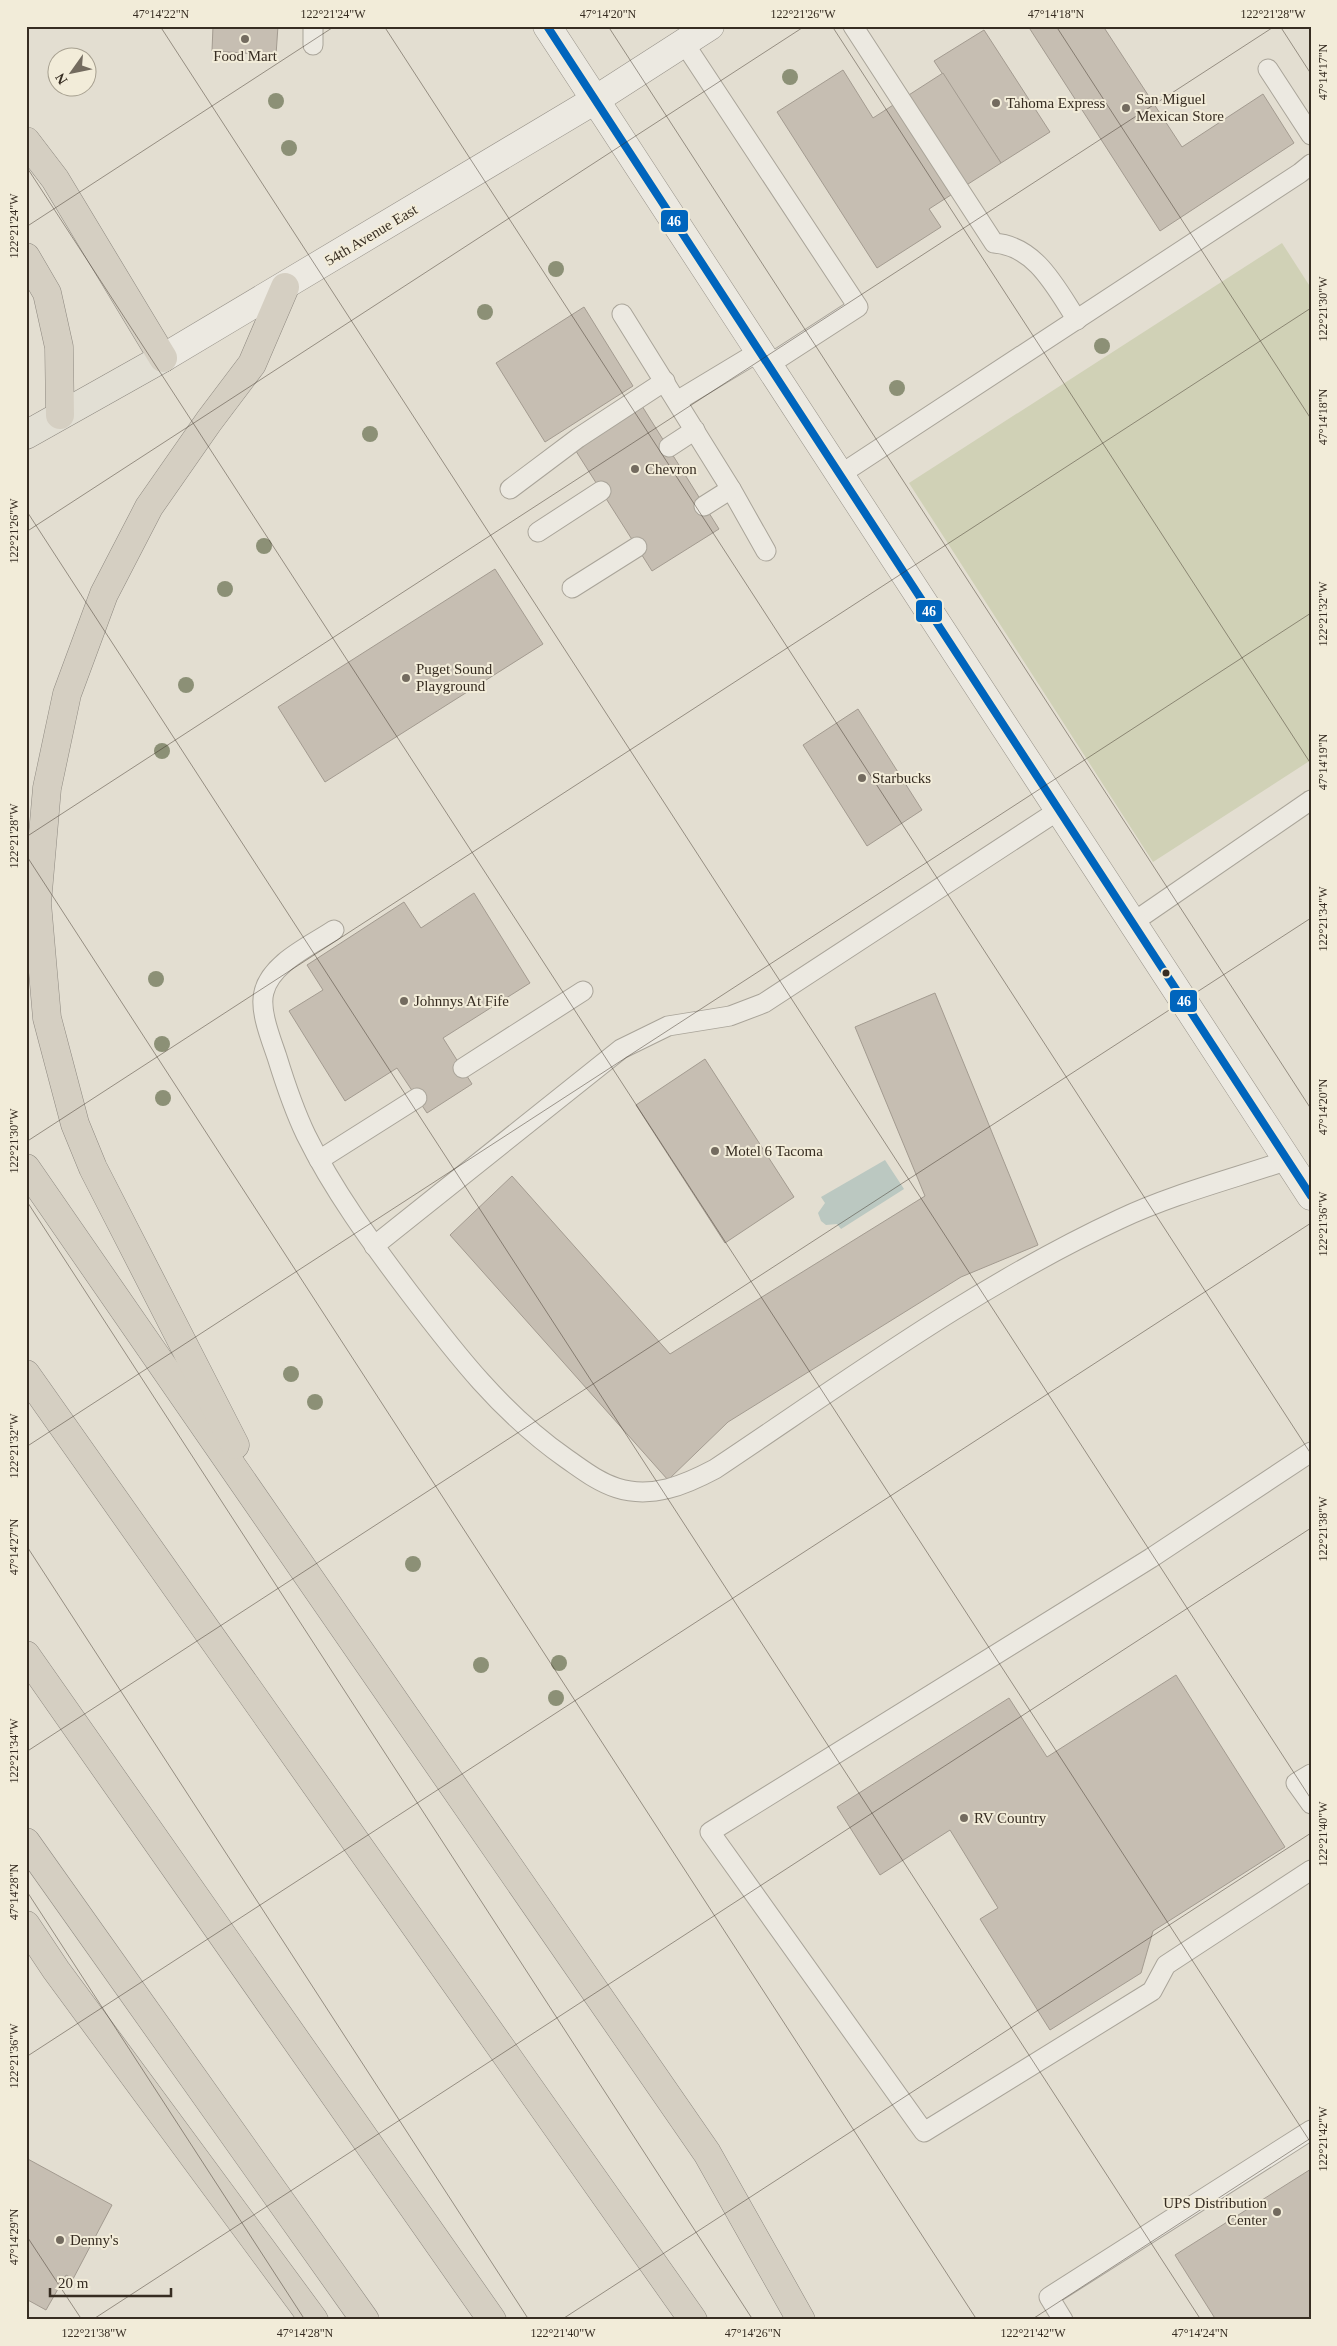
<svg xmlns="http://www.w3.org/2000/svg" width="1337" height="2346" font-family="Georgia,serif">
<rect width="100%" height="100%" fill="#e3ded1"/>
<path fill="#d0d1b6" d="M1282 243 1311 288V760L1153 862 909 483Z"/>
<path fill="#bbc8c1" d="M885 1160 904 1189 841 1229 837 1224 826 1225 821 1221 818 1213 825 1203 821 1197Z"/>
<g fill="#c6beb2" stroke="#a39b90">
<path d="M213 26H278L276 55 212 51Z"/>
<path d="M1028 26H1103L1182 147 1263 94 1294 143 1160 231Z"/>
<path d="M984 30 1050 132 1001 163 934 61Z"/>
<path d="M843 70 873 118 943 73 1001 163 929 209 941 227 877 268 777 112Z"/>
<path d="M584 307 633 386 545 442 496 363Z"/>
<path d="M642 406 719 529 652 571 574 448Z"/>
<path d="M495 569 543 644 325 782 278 707Z"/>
<path d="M858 709 922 810 867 846 803 745Z"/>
<path d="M474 893 530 983 443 1038 472 1084 427 1113 397 1068 345 1101 289 1011 323 990 307 965 404 902 421 928Z"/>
<path d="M935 993 1038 1245 961 1277 728 1422 668 1480 450 1235 512 1176 670 1354 925 1196 855 1027Z"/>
<path d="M705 1059 794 1197 725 1243 636 1105Z"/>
<path d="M1176 1675 1285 1847 1153 1931 1141 1973 1050 2030 980 1919 998 1908 950 1830 880 1875 837 1807 1009 1698 1047 1757Z"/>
<path d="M26 2158 112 2205 73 2279 66 2275 46 2310 26 2299Z"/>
<path d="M1311 2169V2320H1216L1175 2255Z"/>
</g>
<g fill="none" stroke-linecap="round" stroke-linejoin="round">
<g stroke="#a9a499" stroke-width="21">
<g id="lane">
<path d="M313 26V45"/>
<path d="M853 26 994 243C1036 246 1056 288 1077 320"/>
<path d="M684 43 858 307 770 364"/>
<path d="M1268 69 1311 135"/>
<path d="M622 314 731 489 766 551"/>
<path d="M677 401 760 351"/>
<path d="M669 447 695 430"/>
<path d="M841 474 1300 173 1311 164"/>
<path d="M510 489 578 438 665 381"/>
<path d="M704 506 731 489"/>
<path d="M538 532 601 491"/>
<path d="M572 588 637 547"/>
<path d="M1132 923 1311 800"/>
<path d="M334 930C310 946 271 963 264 992 259 1010 271 1039 277 1057 285 1083 294 1110 306 1135 333 1190 371 1242 408 1291 455 1353 502 1414 567 1459 583 1470 598 1482 617 1488 652 1499 685 1485 715 1469 847 1381 976 1286 1120 1219 1173 1194 1232 1179 1288 1160"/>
<path d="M463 1068 583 991"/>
<path d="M319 1160 417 1098"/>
<path d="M374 1246 621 1049 668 1026 730 1016 764 1003 1059 810"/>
<path d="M1311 1452 1151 1558 710 1832 924 2132 1152 1991 1166 1965 1311 1870"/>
<path d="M1311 1774 1296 1783 1311 1804"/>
<path d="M1063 2320 1049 2297 1311 2130"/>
</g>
</g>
<g stroke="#98938a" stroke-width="29">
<g id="secondary">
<path d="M547 26 1311 1196"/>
<path d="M163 358 595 100 710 26"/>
</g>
</g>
<g stroke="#8e8980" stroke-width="29">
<path id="primary" d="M26 435 163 358"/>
</g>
<g stroke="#8e8980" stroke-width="29">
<g id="highway">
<path d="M26 141 55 179 163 358"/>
<path d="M26 257 47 293 59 347 60 415"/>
<path d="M26 1168 707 2153 801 2320"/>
<path d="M26 1374 693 2320"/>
<path d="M235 1445 93 1168 75 1124 47 1018 37 903 47 788 67 694 104 594 149 507 209 421 252 364 285 287"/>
<path d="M26 1655 492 2320"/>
<path d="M26 1842 365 2320"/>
<path d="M26 1925 56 1970 314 2320"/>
</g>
</g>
<use href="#lane" stroke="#ece9e1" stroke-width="19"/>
<use href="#secondary" stroke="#ece9e1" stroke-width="28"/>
<use href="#primary" stroke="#e2dfd4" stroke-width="28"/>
<use href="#highway" stroke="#d5cfc2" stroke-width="28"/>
<g stroke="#f2ecd9" stroke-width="11">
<path id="bus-1" d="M547 26 1311 1196"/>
</g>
<use href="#bus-1" stroke="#0065bd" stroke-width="8"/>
</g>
<g fill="#8c9076">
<circle cx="790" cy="77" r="8"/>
<circle cx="276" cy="101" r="8"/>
<circle cx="289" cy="148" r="8"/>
<circle cx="556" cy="269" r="8"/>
<circle cx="485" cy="312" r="8"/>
<circle cx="1102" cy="346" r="8"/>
<circle cx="897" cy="388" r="8"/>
<circle cx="370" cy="434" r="8"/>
<circle cx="264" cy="546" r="8"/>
<circle cx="225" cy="589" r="8"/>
<circle cx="186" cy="685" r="8"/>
<circle cx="162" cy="751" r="8"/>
<circle cx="156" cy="979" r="8"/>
<circle cx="162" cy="1044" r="8"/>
<circle cx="163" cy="1098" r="8"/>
<circle cx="291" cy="1374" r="8"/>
<circle cx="315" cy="1402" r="8"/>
<circle cx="413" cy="1564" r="8"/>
<circle cx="559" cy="1663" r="8"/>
<circle cx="481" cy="1665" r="8"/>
<circle cx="556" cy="1698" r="8"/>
</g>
<path fill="none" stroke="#372d22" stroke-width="1" stroke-opacity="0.45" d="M160 26 1311 1799M384 26 1311 1454M608 26 1311 1109M832 26 1311 764M1056 26 1311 419M1280 26 1311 74M26 166 1311 2143M26 227 335 26M26 510 1201 2320M26 532 805 26M26 837 1275 26M26 855 977 2320M26 1142 1311 308M26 1200 753 2320M26 1447 1311 613M26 1545 529 2320M26 1752 1311 918M26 1890 305 2320M26 2057 1311 1223M26 2235 82 2320M92 2320 1311 1528M561 2320 1311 1833M1031 2320 1311 2138"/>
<g fill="#736b5f" stroke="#f2ecd9" stroke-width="2">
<circle cx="245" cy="39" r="5"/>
<circle cx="996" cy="103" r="5"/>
<circle cx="1126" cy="108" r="5"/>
<circle cx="635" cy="469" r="5"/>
<circle cx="406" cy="678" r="5"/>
<circle cx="862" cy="778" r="5"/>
<circle cx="404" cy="1001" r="5"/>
<circle cx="715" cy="1151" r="5"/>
<circle cx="964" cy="1818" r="5"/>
<circle cx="1277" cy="2212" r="5"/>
<circle cx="60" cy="2240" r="5"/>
</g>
<circle fill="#372d22" stroke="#f2ecd9" stroke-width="2" cx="1166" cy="973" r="4.5"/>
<g text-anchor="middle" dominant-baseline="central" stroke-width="4" stroke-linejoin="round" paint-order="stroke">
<g font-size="15" fill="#372d22" stroke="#f2ecd9" text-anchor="start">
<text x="245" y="56" text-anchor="middle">Food Mart</text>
<text x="1136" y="99">San Miguel<tspan x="1136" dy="17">Mexican Store</tspan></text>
<text x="1006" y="103">Tahoma Express</text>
<text x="645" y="469">Chevron</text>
<text x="416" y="669">Puget Sound<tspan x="416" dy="17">Playground</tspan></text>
<text x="872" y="778">Starbucks</text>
<text x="414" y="1001">Johnnys At Fife</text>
<text x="725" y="1151">Motel 6 Tacoma</text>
<text x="974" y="1818">RV Country</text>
<text x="1267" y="2203" text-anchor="end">UPS Distribution<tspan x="1267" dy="17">Center</tspan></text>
<text x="70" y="2240">Denny's</text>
</g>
<g font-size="15" fill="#372d22" stroke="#f2ecd9">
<text transform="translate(371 235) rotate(-31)">54th Avenue East</text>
</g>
</g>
<g stroke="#f2ecd9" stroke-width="2">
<rect x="660" y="209" width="29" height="24" rx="5" fill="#0065bd"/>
<rect x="915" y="599" width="28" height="24" rx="5" fill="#0065bd"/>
<rect x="1169" y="989" width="29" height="24" rx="5" fill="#0065bd"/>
</g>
<g font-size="14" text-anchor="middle" font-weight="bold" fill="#fff">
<text x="674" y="226">46</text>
<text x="929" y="616">46</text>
<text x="1184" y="1006">46</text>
</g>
<rect width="1337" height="2346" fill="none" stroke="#f2ecd9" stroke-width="55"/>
<g transform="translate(72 72) rotate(237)"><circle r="24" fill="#f2ecd9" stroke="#a7a090"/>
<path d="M0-4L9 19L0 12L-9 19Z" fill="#736b5f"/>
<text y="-8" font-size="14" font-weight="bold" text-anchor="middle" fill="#372d22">N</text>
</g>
<path d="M50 2288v8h121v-8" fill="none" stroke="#372d22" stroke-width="2.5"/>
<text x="58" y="2288" font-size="15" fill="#372d22" stroke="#f2ecd9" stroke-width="4" paint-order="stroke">20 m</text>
<rect x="28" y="28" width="1282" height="2290" fill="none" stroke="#372d22" stroke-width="2"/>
<g font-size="12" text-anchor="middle" fill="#372d22">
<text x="161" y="18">47°14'22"N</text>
<text x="333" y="18">122°21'24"W</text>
<text x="608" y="18">47°14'20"N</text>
<text x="803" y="18">122°21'26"W</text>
<text x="1056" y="18">47°14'18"N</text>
<text x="1273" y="18">122°21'28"W</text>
<text transform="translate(1323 72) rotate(-90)" y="4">47°14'17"N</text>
<text transform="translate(14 226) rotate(-90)" y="4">122°21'24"W</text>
<text transform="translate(1323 309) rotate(-90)" y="4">122°21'30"W</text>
<text transform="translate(1323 417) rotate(-90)" y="4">47°14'18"N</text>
<text transform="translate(14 531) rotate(-90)" y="4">122°21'26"W</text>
<text transform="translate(1323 614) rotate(-90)" y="4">122°21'32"W</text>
<text transform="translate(1323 762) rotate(-90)" y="4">47°14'19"N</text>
<text transform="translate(14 836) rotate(-90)" y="4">122°21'28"W</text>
<text transform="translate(1323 919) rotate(-90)" y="4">122°21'34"W</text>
<text transform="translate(1323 1107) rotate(-90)" y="4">47°14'20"N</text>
<text transform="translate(14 1141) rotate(-90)" y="4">122°21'30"W</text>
<text transform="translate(1323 1224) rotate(-90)" y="4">122°21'36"W</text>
<text transform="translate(14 1446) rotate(-90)" y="4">122°21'32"W</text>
<text transform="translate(1323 1529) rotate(-90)" y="4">122°21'38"W</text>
<text transform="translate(14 1547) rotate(-90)" y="4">47°14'27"N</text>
<text transform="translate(14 1751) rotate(-90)" y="4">122°21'34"W</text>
<text transform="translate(1323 1834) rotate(-90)" y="4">122°21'40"W</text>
<text transform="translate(14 1892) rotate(-90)" y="4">47°14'28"N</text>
<text transform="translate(14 2056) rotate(-90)" y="4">122°21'36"W</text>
<text transform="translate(1323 2139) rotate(-90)" y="4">122°21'42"W</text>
<text transform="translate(14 2237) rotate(-90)" y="4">47°14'29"N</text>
<text x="94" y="2337">122°21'38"W</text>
<text x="305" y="2337">47°14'28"N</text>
<text x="563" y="2337">122°21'40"W</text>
<text x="753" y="2337">47°14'26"N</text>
<text x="1033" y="2337">122°21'42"W</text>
<text x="1200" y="2337">47°14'24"N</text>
</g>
</svg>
